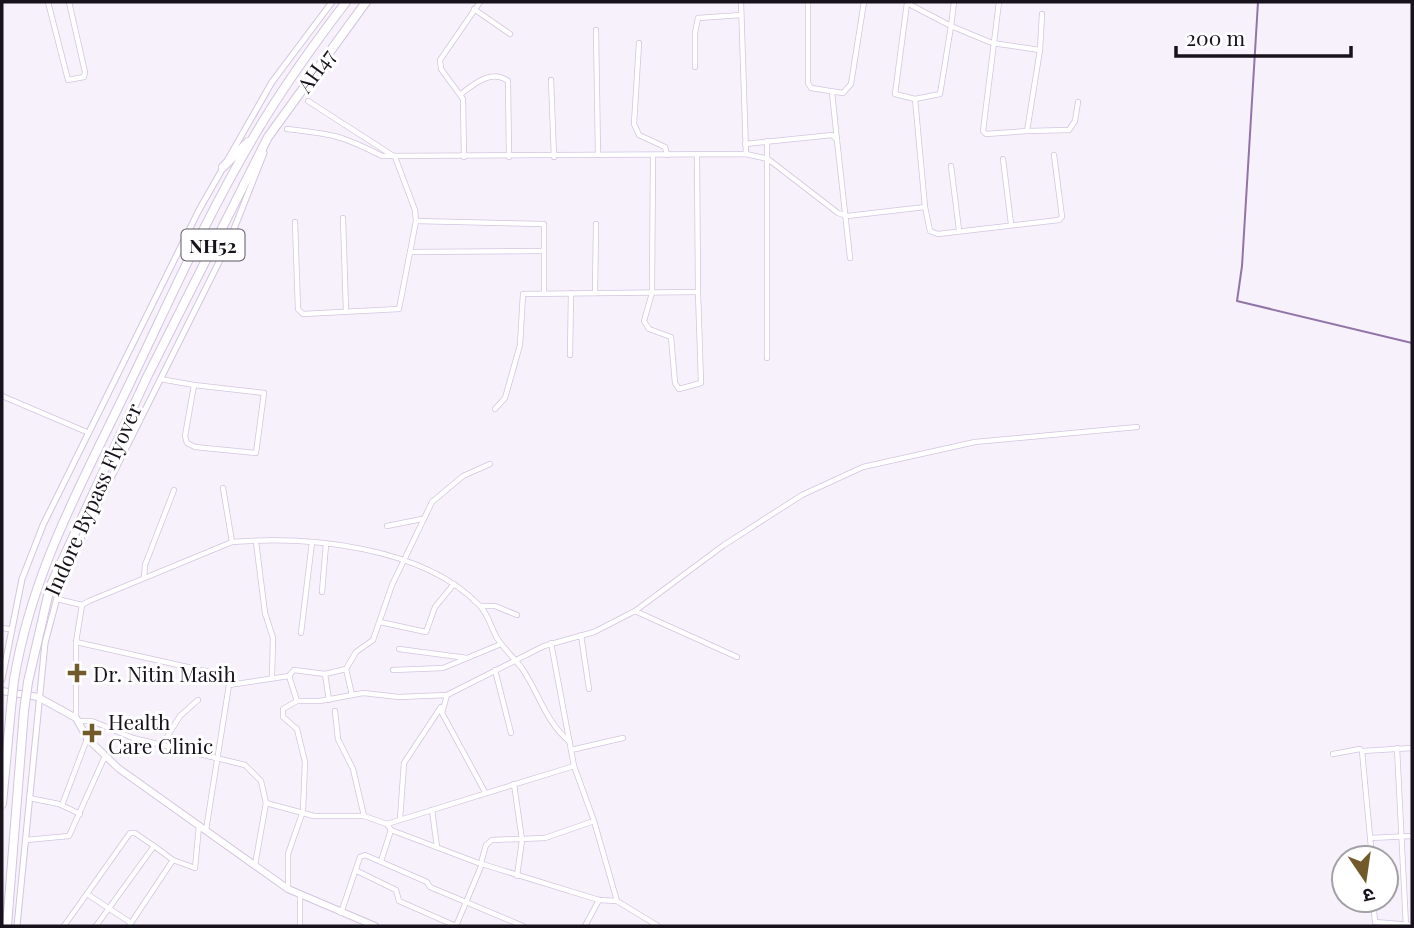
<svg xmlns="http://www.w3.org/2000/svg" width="1414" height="928" font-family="'Playfair Display','Noto Sans Devanagari',serif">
<rect width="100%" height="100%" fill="#f7f1fc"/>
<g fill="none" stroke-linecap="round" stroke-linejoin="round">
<path stroke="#9274a8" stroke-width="2" d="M1258 2 1242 266 1237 301 1412 343"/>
<g stroke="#d3c5df" stroke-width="6">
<g id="minor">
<path d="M48 2 68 80 84 77 85 72 69 2"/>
<path d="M741 2 746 154"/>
<path d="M808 2V83L811 88 843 93 851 84 864 2"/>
<path d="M999 2 983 131 986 134 1027 131"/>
<path d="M474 9 510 34"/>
<path d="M1042 14 1040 50 1027 131 1069 130 1075 121 1078 102"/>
<path d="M596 30 598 155"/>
<path d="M639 43 634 124 639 135 665 147 667 155"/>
<path d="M695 67V33L698 18 741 15"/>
<path d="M551 80 554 157"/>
<path d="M832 92 837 140"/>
<path d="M461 94C474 84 491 69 508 81L509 157"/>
<path d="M915 99 895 94 907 3 951 26 954 2"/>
<path d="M308 101 395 157 415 210 416 221 410 252 543 251"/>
<path d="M287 129C332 134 341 135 382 156L746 154 768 159 838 213 847 216 925 207 930 231 938 234 1059 220 1062 217 1054 155"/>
<path d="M745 144 832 135 837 140 850 258"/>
<path d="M653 156 652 293 644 321 649 329 671 337 675 383 679 389 701 383 698 292"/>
<path d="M464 157 463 99 441 69 440 60 480 2"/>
<path d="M1003 159 1011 224"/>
<path d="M951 166 959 230"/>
<path d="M925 207 915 99 940 94 951 26 992 43 1040 50"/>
<path d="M343 218 346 311"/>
<path d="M416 221 544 224V292"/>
<path d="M295 222 298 309 303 314 399 309 410 252"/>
<path d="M595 293 596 224"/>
<path d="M570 355 571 293"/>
<path d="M767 358V141"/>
<path d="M160 379 194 385"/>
<path d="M194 385 264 393 256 453 195 447 187 443 185 436Z"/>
<path d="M2 396 89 433"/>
<path d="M495 409 505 398 520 345 523 294 698 292 697 155"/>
<path d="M223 488 232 542C309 536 422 546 479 605 488 613 491 628 497 638 504 649 513 657 521 667 539 692 545 722 570 742"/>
<path d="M387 526 422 519"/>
<path d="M256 542 265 613 273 638 272 677"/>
<path d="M144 577 145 565 174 490"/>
<path d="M322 592 326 544"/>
<path d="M57 599 82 605"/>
<path d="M481 606H495L517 615"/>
<path d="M635 611 724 545 802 495 863 467 975 442 1137 427"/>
<path d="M380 622 426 632 435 607 454 584"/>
<path d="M2 628 9 629"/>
<path d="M301 633 312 542"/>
<path d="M581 635 589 689"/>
<path d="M551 643 574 766 594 821 617 901"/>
<path d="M399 649 467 658"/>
<path d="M346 669 352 695"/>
<path d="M393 670 443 668 501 644"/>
<path d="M495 670 511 733"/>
<path d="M325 674 329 700"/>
<path d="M223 675 76 642 82 605 89 601 232 542"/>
<path d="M289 676 297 701H320L363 693 399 697 447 695 544 646 594 632 635 611 737 657"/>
<path d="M447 695 442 713 485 792"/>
<path d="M335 711 338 739 353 769 364 816"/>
<path d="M76 718V642"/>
<path d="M78 721H92L133 738 245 765 261 781 266 803 314 816H364L387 824 574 766"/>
<path d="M162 745 180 716 198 700"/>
<path d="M1397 748 1406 926"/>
<path d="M571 750 623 738"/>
<path d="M1333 754 1360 749"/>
<path d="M514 784 522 840 517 876"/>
<path d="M29 798 59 804 80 814"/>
<path d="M62 805 87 739"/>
<path d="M432 810 437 847"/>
<path d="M400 819 404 763 441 707"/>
<path d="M387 824 391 830 481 864"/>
<path d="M206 830 229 685 289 676 294 670 325 674 346 669 356 652 373 640 392 585 432 502 463 476 490 464"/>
<path d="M1370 838 1412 836"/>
<path d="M26 840 69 836 105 756"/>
<path d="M1372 858 1362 751 1412 748"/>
<path d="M381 861 391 830"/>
<path d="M481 863 486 845 492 840 545 838 594 821"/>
<path d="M255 865 266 803"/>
<path d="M357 871 396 890 399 901 456 926"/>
<path d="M288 888V854L303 811 305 762 297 729 283 717V709L297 701"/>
<path d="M87 894 131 923"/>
<path d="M1373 900 1375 922 1412 925"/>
<path d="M341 913 360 857 365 855 427 882 430 887 523 926"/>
<path d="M64 926 130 833H135L154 846"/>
<path d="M96 926 154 846 173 860 195 868 199 826"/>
<path d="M129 926 173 860"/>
<path d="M300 926V896"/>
<path d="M456 926 482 864 599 900 617 901 658 926"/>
<path d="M585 926 599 900"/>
</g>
</g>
<g stroke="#d3c5df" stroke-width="7">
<g id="tertiary">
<path d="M2 679 22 579 43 525 199 210 272 82 332 2"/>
<path d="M17 926 45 643 58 594 83 534 228 244 264 153"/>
</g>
</g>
<g stroke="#d3c5df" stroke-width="8">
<g id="secondary">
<path d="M2 668 3 669"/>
<path d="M2 691 38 697 76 718 87 738 118 768 288 889 375 926"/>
</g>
</g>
<g stroke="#d3c5df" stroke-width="10">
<g id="trunk">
<path d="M223 167 248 142"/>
<path d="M14 680C32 572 80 487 127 389 168 304 207 215 256 133 283 87 314 44 346 2"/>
<path d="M28 682 50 587 147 377 268 137 366 2"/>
<path d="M2 804 11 708"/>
<path d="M7 926 24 711"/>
</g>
</g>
<use href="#minor" stroke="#fff" stroke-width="4.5"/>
<use href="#tertiary" stroke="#fff" stroke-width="5"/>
<use href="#secondary" stroke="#fff" stroke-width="6"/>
<use href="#trunk" stroke="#fff" stroke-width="8"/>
<g stroke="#d3c5df" stroke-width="10" stroke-linecap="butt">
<g id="trunk-bridge">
<path d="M11 708 14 680"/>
<path d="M24 711 28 682"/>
</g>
</g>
<use href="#trunk-bridge" stroke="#fff" stroke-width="8"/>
</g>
<g fill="#725a2b" stroke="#fff" stroke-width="2.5">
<path d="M73.5 662.5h7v7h7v7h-7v7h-7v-7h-7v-7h7z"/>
<path d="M88.5 722.5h7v7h7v7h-7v7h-7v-7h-7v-7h7z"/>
</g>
<g text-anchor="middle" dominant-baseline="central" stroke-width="6" stroke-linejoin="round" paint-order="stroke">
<rect fill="#fff" stroke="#5d595f" stroke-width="2" x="181.5" y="229.5" width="63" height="31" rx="5"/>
<g font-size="19" font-weight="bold" fill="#17121b">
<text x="213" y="245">NH52</text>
</g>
<g font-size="21" fill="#17121b" stroke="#fff">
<text transform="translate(315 70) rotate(-54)">AH47</text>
<text transform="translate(92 499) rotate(-66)">Indore Bypass Flyover</text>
</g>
<g font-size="21" fill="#17121b" stroke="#fff" text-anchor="start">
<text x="93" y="673">Dr. Nitin Masih</text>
<text x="108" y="721">Health<tspan x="108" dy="24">Care Clinic</tspan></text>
</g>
</g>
<rect width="1414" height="928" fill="none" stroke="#17121b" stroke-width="7"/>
<g transform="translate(1365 879) rotate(167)"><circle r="33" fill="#ffffff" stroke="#a2a0a4" stroke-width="2"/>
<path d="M0-5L12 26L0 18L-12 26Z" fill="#725a2b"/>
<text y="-10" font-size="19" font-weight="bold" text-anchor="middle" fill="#17121b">उ</text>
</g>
<path d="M1176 46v10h175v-10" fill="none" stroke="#17121b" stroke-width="3.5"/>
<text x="1186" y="46" font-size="21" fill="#17121b" stroke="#ffffff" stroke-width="5" paint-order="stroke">200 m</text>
</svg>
